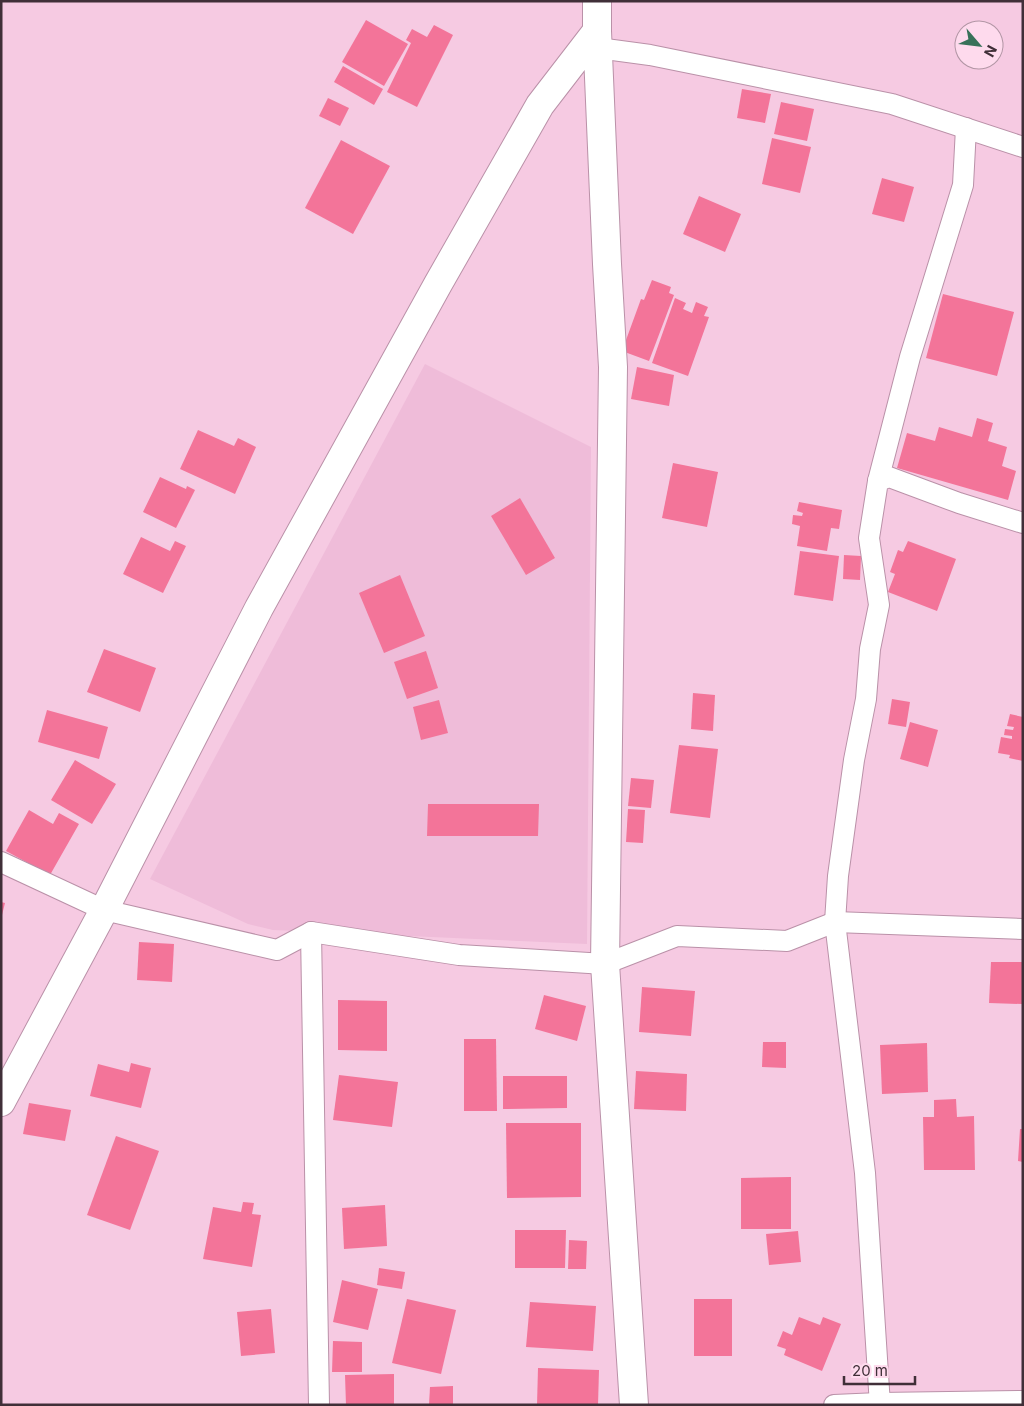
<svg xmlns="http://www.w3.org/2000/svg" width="1024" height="1406" font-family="Inter,sans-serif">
<rect width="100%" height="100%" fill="#f6cae2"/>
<path fill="#efbcd9" d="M425 364 591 447 587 944 273 930 248 924 150 879Z"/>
<g fill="#f37499">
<path d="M366 20 408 44 384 86 342 62Z"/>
<path d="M434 25 453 35 417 107 387 92 411 43 406 40 412 29 427 37Z"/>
<path d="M343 66 383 89 374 105 334 82Z"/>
<path d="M742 89 771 94 765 123 737 118Z"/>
<path d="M328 98 349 108 340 126 319 116Z"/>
<path d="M781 102 814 109 807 141 774 134Z"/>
<path d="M772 138 811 147 800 193 762 184Z"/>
<path d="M341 140 390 166 353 234 305 208Z"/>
<path d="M882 178 914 187 904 222 872 214Z"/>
<path d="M699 196 741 214 725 252 683 234Z"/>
<path d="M652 280 671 287 669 293 674 295 649 361 622 351 641 299 644 300Z"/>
<path d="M943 294 1014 312 997 376 926 358Z"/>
<path d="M675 298 686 303 683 309 692 313 696 302 708 307 704 316 709 317 688 376 652 363Z"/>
<path d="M637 367 674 375 669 406 631 399Z"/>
<path d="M977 418 993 423 988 441 1007 447 1002 466 1016 471 1008 500 897 468 907 433 935 441 939 427 972 437Z"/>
<path d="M198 430 234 446 238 438 256 447 235 494 180 469Z"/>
<path d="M673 463 718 472 707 527 662 518Z"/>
<path d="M160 477 186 489 187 486 195 490 176 528 143 512Z"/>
<path d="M520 498 555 558 526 575 491 516Z"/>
<path d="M799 502 842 510 839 529 831 528 827 551 797 546 800 526 792 524 793 515 802 516 803 513 797 511Z"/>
<path d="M141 537 170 551 175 541 186 546 163 593 123 574Z"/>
<path d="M908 541 956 559 937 611 888 592 895 574 890 572 898 550 903 552Z"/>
<path d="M800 551 839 556 833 601 794 595Z"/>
<path d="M844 555 861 556 860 580 843 579Z"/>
<path d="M400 575 425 636 384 653 359 593Z"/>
<path d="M104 649 156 668 140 712 87 692Z"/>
<path d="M426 651 438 688 407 699 394 662Z"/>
<path d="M693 693 715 695 713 731 691 729Z"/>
<path d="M892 699 910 702 906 727 888 724Z"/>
<path d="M439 700 448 733 421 740 413 707Z"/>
<path d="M47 710 108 727 99 759 38 742Z"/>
<path d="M1010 714 1023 717V761L1009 758 1010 755 998 753 1001 737 1012 739V736L1004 735 1005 729 1013 730 1014 727 1007 726Z"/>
<path d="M910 722 938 730 928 767 900 759Z"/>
<path d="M679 745 718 749 710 818 670 813Z"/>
<path d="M75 760 116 784 92 824 51 800Z"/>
<path d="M631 778 654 780 651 808 628 806Z"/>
<path d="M428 804H539L538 836H427Z"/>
<path d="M628 809 645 810 643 843 626 842Z"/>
<path d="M29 810 53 824 59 813 79 824 50 875 6 851Z"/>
<path d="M1 902 5 903 2 915H1Z"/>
<path d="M139 942 174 944 172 982 137 980Z"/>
<path d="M991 962H1023L1022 1004 989 1003Z"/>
<path d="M642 987 695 991 691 1036 639 1032Z"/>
<path d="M544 995 586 1006 577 1041 535 1029Z"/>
<path d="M338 1000 387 1001V1051L338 1050Z"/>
<path d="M464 1039H496L497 1111H464Z"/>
<path d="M763 1042H786V1068L762 1067Z"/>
<path d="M927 1043 928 1092 882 1094 880 1045Z"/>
<path d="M131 1063 151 1068 141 1108 90 1096 98 1064 129 1072Z"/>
<path d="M636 1071 687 1074 686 1111 634 1109Z"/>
<path d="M339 1075 398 1082 392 1127 333 1120Z"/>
<path d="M503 1076H567V1108L503 1109Z"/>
<path d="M956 1099 957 1117 974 1116 975 1170H924L923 1117H934V1100Z"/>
<path d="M29 1103 71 1110 65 1141 23 1134Z"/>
<path d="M506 1123H581V1197L507 1198Z"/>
<path d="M1020 1129H1023V1162L1018 1161Z"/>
<path d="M116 1136 159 1151 130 1230 87 1215Z"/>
<path d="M791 1177V1229H741V1178Z"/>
<path d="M243 1202 254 1203 252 1214 261 1215 252 1267 203 1259 213 1207 241 1212Z"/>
<path d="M385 1205 387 1246 344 1249 342 1208Z"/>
<path d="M515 1230H566L565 1268H515Z"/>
<path d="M798 1231 801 1262 769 1265 766 1234Z"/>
<path d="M569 1240 587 1241 586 1269H568Z"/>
<path d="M379 1268 405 1272 402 1289 377 1285Z"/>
<path d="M342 1280 378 1289 368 1330 333 1322Z"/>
<path d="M407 1299 456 1310 441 1374 392 1363Z"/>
<rect x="694" y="1299" width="38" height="57"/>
<path d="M530 1302 596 1306 593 1351 526 1347Z"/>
<path d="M271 1309 275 1353 241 1356 237 1312Z"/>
<path d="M799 1317 820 1325 823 1317 841 1324 822 1371 784 1355 786 1349 777 1346 783 1331 792 1335Z"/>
<path d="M333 1341 362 1342V1372H332Z"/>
<path d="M538 1368 599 1370 598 1405H537Z"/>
<path d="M394 1374V1405H346L345 1375Z"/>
<path d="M453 1386V1405H429L430 1387Z"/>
</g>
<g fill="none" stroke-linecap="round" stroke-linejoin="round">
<g stroke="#ba91a8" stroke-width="22">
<g id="street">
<path d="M598 48 650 55 892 104 1023 147"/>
<path d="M878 481 910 357 963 185 966 128"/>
<path d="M1 862 104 910 277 950 311 932 459 955 605 964 677 936 787 941 835 922 1023 929"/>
<path d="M311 932 319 1405"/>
<path d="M834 1405 879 1403 1023 1401"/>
<path d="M880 1405 865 1173 835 922 838 876 854 760 866 699 870 649 879 605 869 538 878 481 889 477 959 503 1023 523"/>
</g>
</g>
<g stroke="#ba91a8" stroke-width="30">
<g id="secondary">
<path d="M597 31V1"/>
<path d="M1 1102 104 910 259 608 438 284 540 105 597 31 607 264 613 367 605 964 634 1405"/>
</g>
</g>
<use href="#street" stroke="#fff" stroke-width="20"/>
<use href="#secondary" stroke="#fff" stroke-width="28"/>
</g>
<rect width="1024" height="1406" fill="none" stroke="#402f38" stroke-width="5"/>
<g transform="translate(979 45) rotate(118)"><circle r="24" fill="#fedaed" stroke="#b296a5"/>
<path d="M0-4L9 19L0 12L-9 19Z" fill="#387159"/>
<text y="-8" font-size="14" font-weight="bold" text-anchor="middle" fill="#402f38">N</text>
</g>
<path d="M844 1376v8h71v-8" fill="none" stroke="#402f38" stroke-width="2.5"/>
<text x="852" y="1376" font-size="15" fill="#402f38" stroke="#fedaed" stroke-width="4" paint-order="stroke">20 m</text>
</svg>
